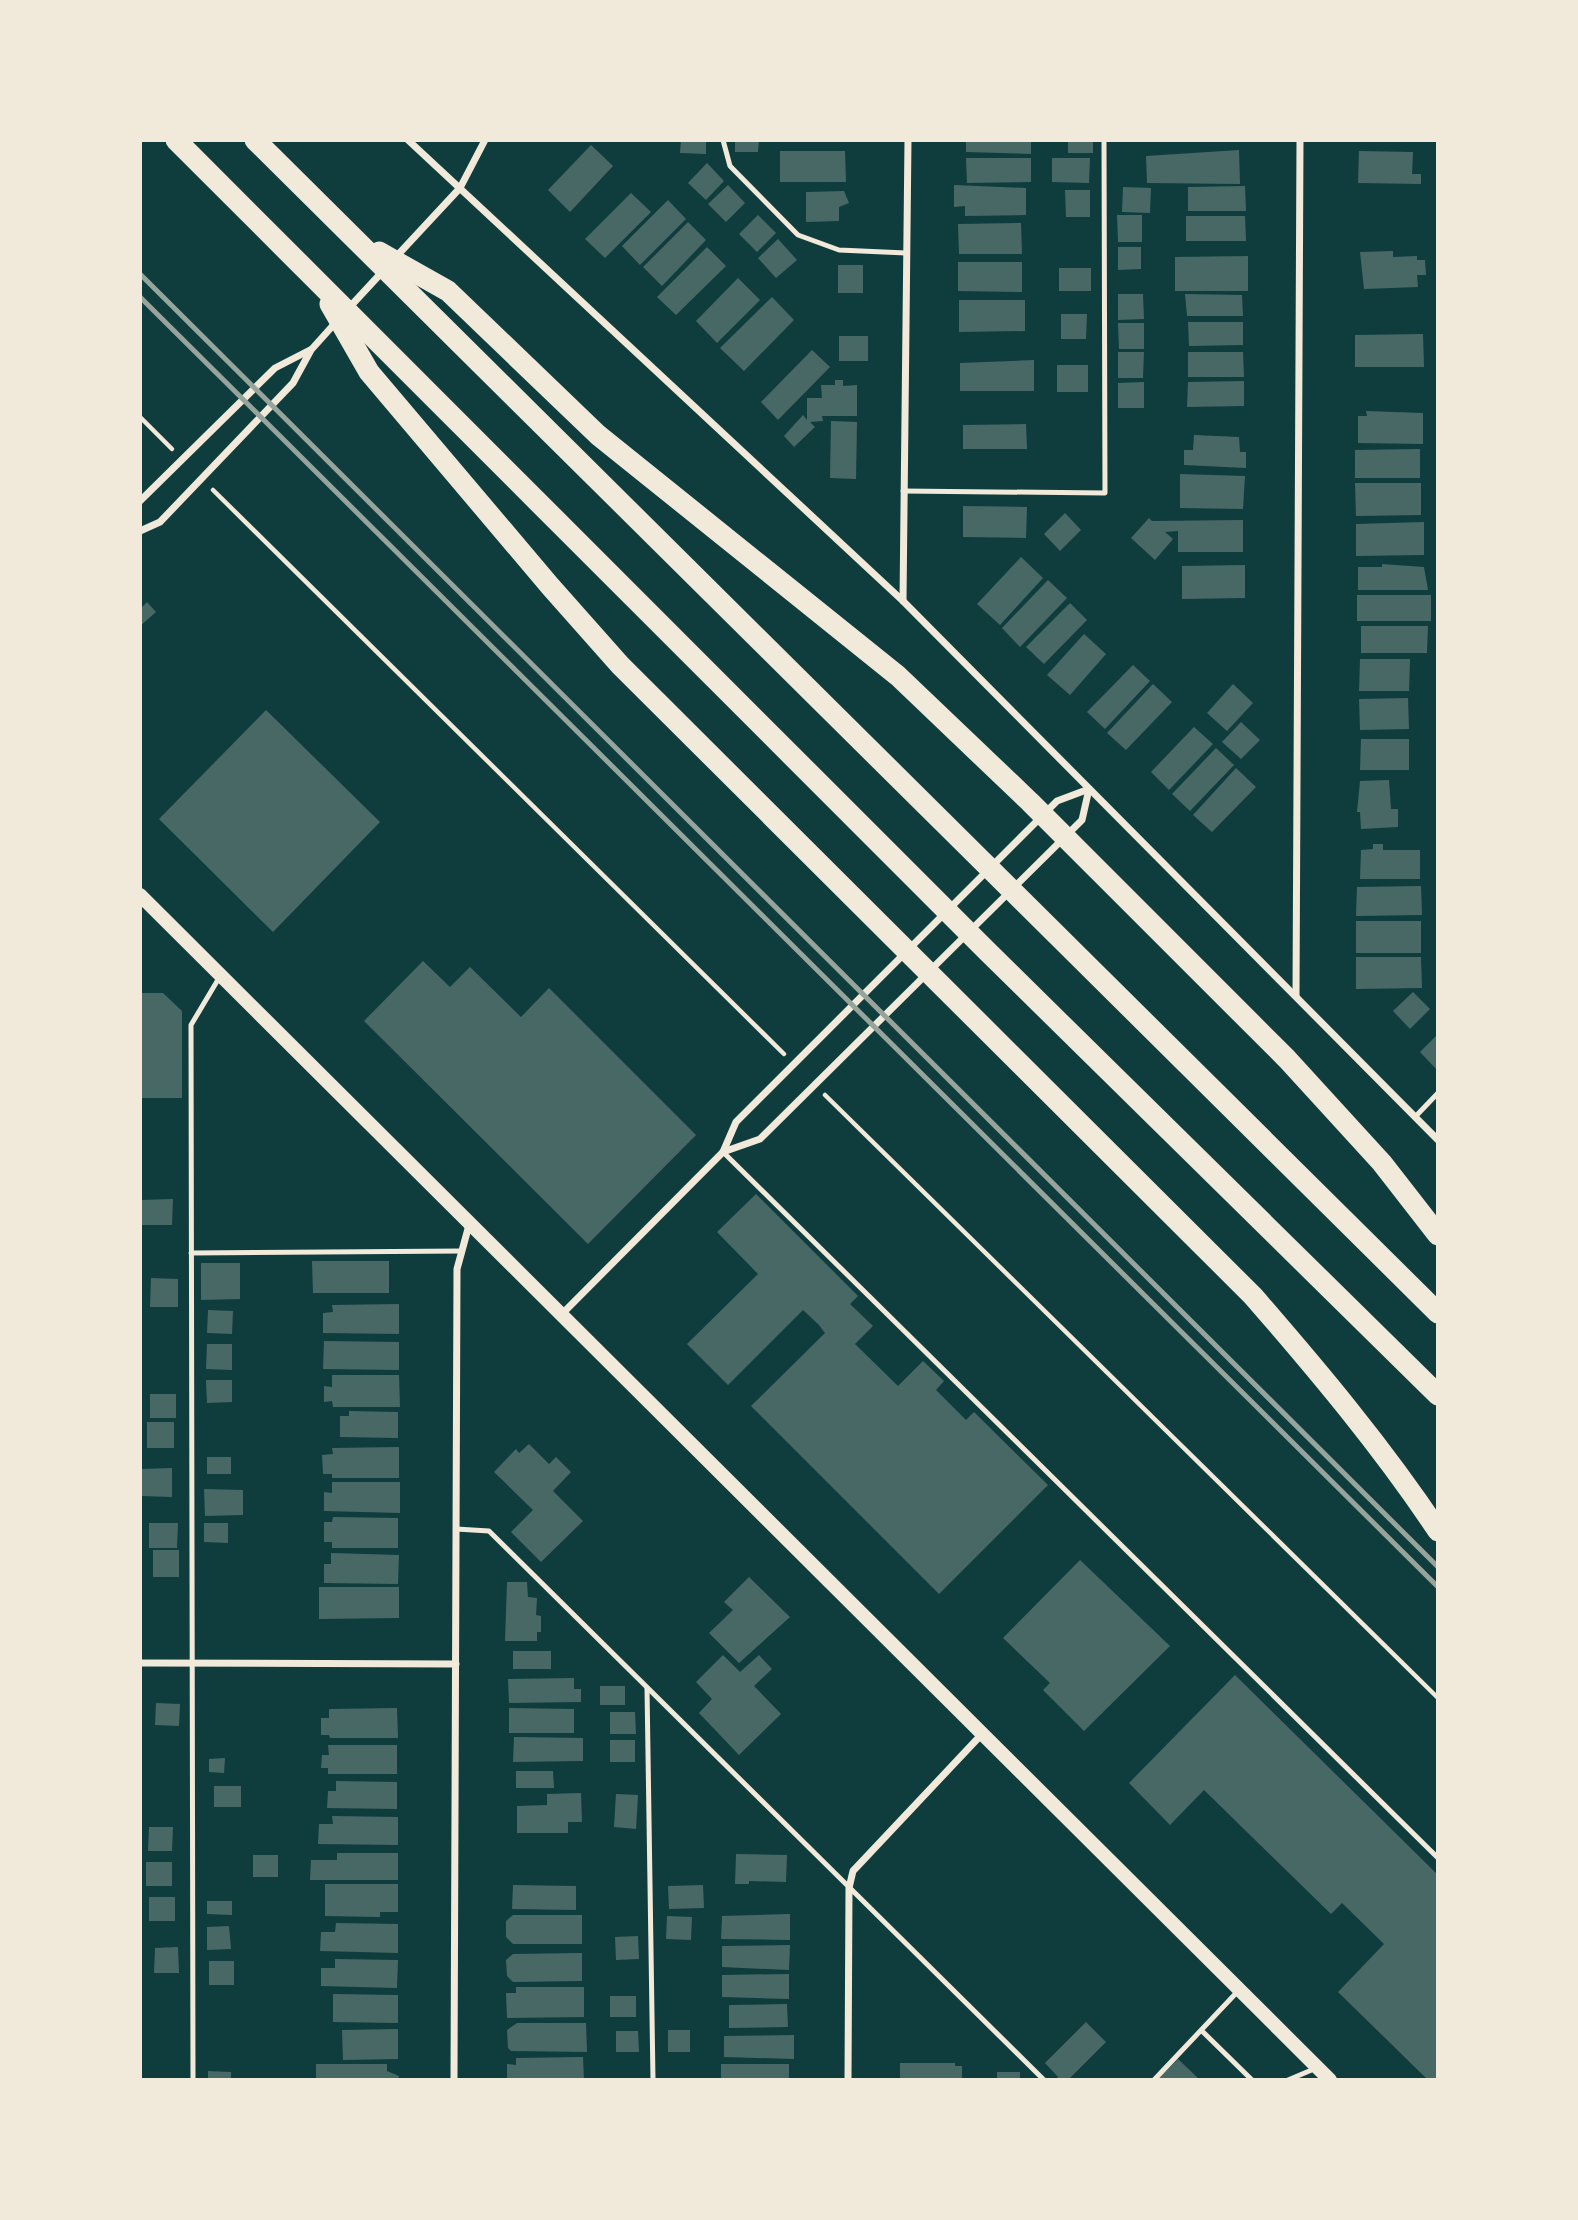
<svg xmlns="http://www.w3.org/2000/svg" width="1578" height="2220" font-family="Montserrat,sans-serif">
<rect width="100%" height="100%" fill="#0f3d3e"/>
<g fill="#486865">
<path d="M681 140H706V154L680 153Z"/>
<path d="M735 140H759L758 152H735Z"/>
<path d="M966 140H1031V154L966 152Z"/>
<rect x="1068" y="140" width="25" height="13"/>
<path d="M591 145 613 166 570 212 548 190Z"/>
<path d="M1239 150 1240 184 1147 183 1146 156Z"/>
<path d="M780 151H845L846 182H780Z"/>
<path d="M1359 151 1413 152 1412 174H1421V184L1358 183Z"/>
<path d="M966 158H1031V182L967 183Z"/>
<path d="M1052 158H1090L1089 183 1052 182Z"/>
<path d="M707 163 724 181 706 200 688 183Z"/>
<path d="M728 185 745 203 726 222 708 204Z"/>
<path d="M954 185 1026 188V215L965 216V206L954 207Z"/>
<path d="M1245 186 1246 211H1188V187Z"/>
<path d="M1123 187 1151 188 1150 213 1122 212Z"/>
<path d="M1065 190H1090V217H1066Z"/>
<path d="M844 191 849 203 839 207V221L806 222V192Z"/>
<path d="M631 193 651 212 605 258 585 239Z"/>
<path d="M668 200 686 219 640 265 622 246Z"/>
<path d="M758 215 776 233 757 252 739 234Z"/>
<path d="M1117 215H1142V242H1118Z"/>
<path d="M1186 216H1245L1246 241H1186Z"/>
<path d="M688 222 706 240 662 286 643 267Z"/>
<path d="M1021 223 1022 254H959L958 224Z"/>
<path d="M778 239 797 260 776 278 758 258Z"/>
<path d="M707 247 726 266 676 315 657 297Z"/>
<path d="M1118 247H1141V269L1118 270Z"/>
<path d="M1393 251V257L1417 256V260H1425L1426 275H1417L1418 287 1364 289 1360 252Z"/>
<path d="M1248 256V291H1175V257Z"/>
<path d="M958 262H1022V292L958 291Z"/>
<rect x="838" y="265" width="25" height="28"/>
<rect x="1059" y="268" width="32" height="23"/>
<path d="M738 278 760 300 717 343 696 321Z"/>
<path d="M1118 294H1143L1144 319 1118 320Z"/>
<path d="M1185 294 1242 295 1243 316H1187Z"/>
<path d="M772 297 794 320 744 371 720 348Z"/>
<path d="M959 300H1025V331L959 332Z"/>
<path d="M1061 314H1087L1086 339H1061Z"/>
<path d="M1188 322H1243V345L1189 346Z"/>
<path d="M1118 323H1144V349H1119Z"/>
<path d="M1423 334 1424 367H1355V335Z"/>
<rect x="839" y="336" width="29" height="25"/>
<path d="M812 350 830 367 778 420 761 402Z"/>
<path d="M1118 352H1144L1143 378H1118Z"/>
<path d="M1188 352H1243L1244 377H1188Z"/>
<path d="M1034 360V391H960V363Z"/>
<rect x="1057" y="365" width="31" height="27"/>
<path d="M835 380H843V386L857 385V416H822L823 421 810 422 815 427 794 447 784 436 803 415 807 420V398H822L821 385H835Z"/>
<path d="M1244 381V406L1187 407 1188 382Z"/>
<path d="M1144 382V408H1118V383Z"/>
<path d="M1366 411 1423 413V444L1358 443V416H1367Z"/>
<path d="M831 421 857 422 856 479 830 478Z"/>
<path d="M1026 424 1027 449H963V425Z"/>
<path d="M1194 435 1239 437 1240 452H1246V468L1184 465V450H1193Z"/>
<path d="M1420 449V478H1355V450Z"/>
<path d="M1180 474 1245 476 1243 509 1180 508Z"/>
<path d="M1355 483H1421V515L1356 516Z"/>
<path d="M963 506 1027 507 1026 538 963 537Z"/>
<path d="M1065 513 1081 530 1060 551 1044 534Z"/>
<path d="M1149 518 1152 521 1243 520V552H1178V531L1165 532 1173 539 1155 560 1131 538Z"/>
<path d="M1424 522V555L1356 556V524Z"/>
<path d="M1021 557 1043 578 1000 625 977 604Z"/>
<path d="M1382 564 1424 567 1428 590H1358V567H1382Z"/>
<path d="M1245 565V598L1182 599V566Z"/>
<path d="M1048 580 1067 598 1020 647 1002 628Z"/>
<rect x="1357" y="595" width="74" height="26"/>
<path d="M147 602 156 612 140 626V609Z"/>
<path d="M1070 603 1087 620 1044 664 1026 647Z"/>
<path d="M1361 626H1428L1427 653H1361Z"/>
<path d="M1084 634 1106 654 1070 695 1047 675Z"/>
<path d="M1360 659H1410L1409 691H1359Z"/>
<path d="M1133 665 1150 681 1105 729 1087 712Z"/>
<path d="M1153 684 1172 702 1126 750 1107 733Z"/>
<path d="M1233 684 1253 703 1227 731 1207 713Z"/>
<path d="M1408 698 1409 729 1360 730 1359 699Z"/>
<path d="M266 710 380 822 273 932 159 819Z"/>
<path d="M1241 722 1260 740 1241 759 1222 742Z"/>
<path d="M1194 727 1213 744 1169 790 1151 772Z"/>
<path d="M1361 739H1409V770H1360Z"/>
<path d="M1216 748 1234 765 1190 811 1172 794Z"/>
<path d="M1236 768 1256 787 1212 832 1193 815Z"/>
<path d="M1389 780 1391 809H1398V827L1361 829 1360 812H1357L1360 781Z"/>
<path d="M1373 844H1383V850H1420V879H1360L1361 850 1373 849Z"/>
<path d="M1421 886 1422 915 1356 916 1357 887Z"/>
<rect x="1356" y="921" width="65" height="32"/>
<path d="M1356 957H1421L1422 988 1356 989Z"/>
<path d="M423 961 450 987 470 967 521 1017 549 988 696 1135 588 1244 364 1021Z"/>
<path d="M1413 992 1430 1009 1410 1029 1393 1011Z"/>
<path d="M140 993H163L182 1011V1098H140Z"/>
<path d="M1438 1034V1071L1420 1052Z"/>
<path d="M756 1194 858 1296 850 1304 873 1326 855 1344 898 1386 923 1361 944 1381 936 1390 966 1420 974 1412 1048 1485 939 1594 751 1406 825 1333 819 1325 803 1310 728 1385 687 1344 758 1274 717 1232Z"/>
<path d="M173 1199 172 1225H140V1200Z"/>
<path d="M312 1261H389V1293H313Z"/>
<path d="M201 1263H240V1299L201 1300Z"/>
<path d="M151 1278 178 1279V1307H150Z"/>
<path d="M399 1304V1334L323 1333V1313L333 1312 332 1305Z"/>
<path d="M208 1310 233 1311 232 1334 207 1333Z"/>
<path d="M324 1341 399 1342V1370L323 1369Z"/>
<path d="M207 1344H232V1370L206 1369Z"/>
<path d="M332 1375H399L400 1407H333L332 1401 324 1402V1386L332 1387Z"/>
<path d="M206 1380H232V1402L207 1403Z"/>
<rect x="150" y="1394" width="26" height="24"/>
<path d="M349 1411 398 1412V1438L340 1437V1416H349Z"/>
<rect x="147" y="1422" width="27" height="26"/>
<path d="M529 1444 549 1464 556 1457 571 1472 553 1491 583 1521 541 1562 511 1532 533 1510 494 1472 516 1449 519 1453Z"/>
<path d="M399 1447V1478H332V1474H323L322 1455 333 1454 332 1448Z"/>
<rect x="207" y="1457" width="24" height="17"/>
<path d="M172 1468V1497L141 1496V1469Z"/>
<path d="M332 1482H400V1513L324 1511V1492L332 1493Z"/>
<path d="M204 1489 243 1490V1515L205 1516Z"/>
<path d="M333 1517 398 1518V1548H332V1542H324V1522H332Z"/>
<path d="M149 1523H178L177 1548H149Z"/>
<path d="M204 1523H228V1543L204 1542Z"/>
<rect x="153" y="1550" width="26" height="27"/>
<path d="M331 1553 399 1555 398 1584 324 1583V1564H331Z"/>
<path d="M1080 1560 1170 1646 1084 1731 1043 1690 1050 1683 1003 1638Z"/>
<path d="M749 1577 790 1617 739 1663 709 1633 733 1610 724 1602Z"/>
<path d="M507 1582H527L528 1597 537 1598 536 1615 541 1616V1632H537V1641H505Z"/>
<path d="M319 1587H399V1618L319 1619Z"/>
<rect x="513" y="1651" width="38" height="18"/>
<path d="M723 1655 740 1672 759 1655 772 1669 754 1686 781 1714 739 1755 699 1713 712 1699 696 1682Z"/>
<path d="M1235 1675 1438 1875V2080H1428L1338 1992 1384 1944 1342 1903 1331 1914 1204 1790 1170 1825 1129 1783Z"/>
<path d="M574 1678V1689H581V1702L509 1703 508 1679Z"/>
<rect x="600" y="1686" width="25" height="19"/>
<path d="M156 1703 180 1704 179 1726 155 1725Z"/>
<path d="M397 1708 398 1738H330L329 1735H321V1718H329V1709Z"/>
<path d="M509 1708 574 1709V1733H509Z"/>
<path d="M610 1712H635L636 1734H610Z"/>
<path d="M514 1737 583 1738V1761L513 1762Z"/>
<rect x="610" y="1740" width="25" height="22"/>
<path d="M328 1745H397V1774H328V1768H321L322 1755H329Z"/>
<path d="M225 1758 224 1773 209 1772V1759Z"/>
<path d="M516 1771H553L554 1788H516Z"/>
<path d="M336 1781 397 1782V1809L327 1808 328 1791H336Z"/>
<rect x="214" y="1786" width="27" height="21"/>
<path d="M581 1793 582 1822H568V1833H517V1806L547 1805V1794Z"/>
<path d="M616 1794 638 1795 636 1829 614 1827Z"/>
<path d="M332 1816 398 1817V1845L318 1844 319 1824H333Z"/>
<path d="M149 1827H173L172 1851H148Z"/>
<path d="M337 1853H398V1880H310L311 1860H337Z"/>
<path d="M736 1854 787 1855 786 1882 749 1881V1884H735Z"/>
<rect x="253" y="1855" width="25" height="22"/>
<rect x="146" y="1862" width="26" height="24"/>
<path d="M325 1884H398V1912H380V1917L325 1916Z"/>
<path d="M513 1885 576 1886V1910L512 1909Z"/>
<path d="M703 1885 704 1908 669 1909 668 1886Z"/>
<rect x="149" y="1897" width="26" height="24"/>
<path d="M207 1901H232V1915L207 1914Z"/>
<path d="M790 1914V1940L721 1939 722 1916Z"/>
<path d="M513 1915H582V1944H513L506 1937V1921Z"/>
<path d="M667 1916 692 1917 691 1940 666 1939Z"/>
<path d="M336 1923 398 1924V1953L320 1951 321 1932H335Z"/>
<path d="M229 1926 231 1949 207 1950V1927Z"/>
<path d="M638 1936 639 1959 616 1960 615 1937Z"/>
<path d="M790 1945 789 1970 722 1967V1946Z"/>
<path d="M178 1947 179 1973H154L155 1948Z"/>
<path d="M582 1953V1981L513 1982 507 1976 506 1960 513 1954Z"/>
<path d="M335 1959 398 1960 397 1988 321 1986V1968H335Z"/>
<rect x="209" y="1961" width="25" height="24"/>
<path d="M789 1974V1999L722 1997V1975Z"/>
<path d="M516 1987H584V2017L507 2018 506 1993H516Z"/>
<path d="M333 1994 398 1995V2023L333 2022Z"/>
<rect x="610" y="1996" width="26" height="21"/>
<path d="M787 2004 788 2027 729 2028V2005Z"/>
<path d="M1086 2022 1106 2042 1068 2080H1055L1058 2077 1045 2063Z"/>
<path d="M517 2023H586L587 2052 511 2051 508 2048 507 2030Z"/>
<path d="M398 2029V2059L343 2060 342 2030Z"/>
<rect x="668" y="2030" width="22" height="22"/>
<path d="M616 2031H638L639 2052H616Z"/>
<path d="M794 2035V2059L724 2057V2036Z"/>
<path d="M583 2057 584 2080H507V2064L516 2065V2058Z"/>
<path d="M1178 2059 1200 2080H1157Z"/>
<path d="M900 2063H955V2066H962V2080H900Z"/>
<path d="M316 2064H387V2071L399 2076 398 2080H316Z"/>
<rect x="721" y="2064" width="68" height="16"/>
<path d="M208 2071 231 2072V2080H208Z"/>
<rect x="997" y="2072" width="23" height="8"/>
</g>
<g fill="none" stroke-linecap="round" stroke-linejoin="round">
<g stroke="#f1e9da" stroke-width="4.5">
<path d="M140 417 172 449"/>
<path d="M213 490 784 1054"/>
<path d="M825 1095 1438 1698"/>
</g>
<g stroke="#f1e9da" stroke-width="5">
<path d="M723 140 730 166 798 235 839 250 906 253"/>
<path d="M903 491 1105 493 1104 140"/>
<path d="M1415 1117 1438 1093"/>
<path d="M723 1152 1438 1858"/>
<path d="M191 1253 462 1251"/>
<path d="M456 1529 489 1531 1044 2080"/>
<path d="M647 1688 653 2080"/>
<path d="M1202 2031 1252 2080"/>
<path d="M193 2080 191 1025 219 978"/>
<path d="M1154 2080 1239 1990"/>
<path d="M1288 2080 1314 2069"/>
</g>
<g stroke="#f1e9da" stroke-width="7">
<path d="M408 140 903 601 1438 1140"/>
<path d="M395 258 460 188 485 140"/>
<path d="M347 310 384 270"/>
<path d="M140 501 275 368 310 350"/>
<path d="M140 531 160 522 293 383 311 350 337 321"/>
<path d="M903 601 908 140"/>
<path d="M1296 996 1300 140"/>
<path d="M723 1152 760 1139 1082 820 1089 789"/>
<path d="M561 1315 723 1152 736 1122 1057 801 1089 789"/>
<path d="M140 1663 456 1664"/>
<path d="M454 2080 457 1269 469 1225"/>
<path d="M848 2080 849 1888 853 1871 982 1734"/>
</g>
<path stroke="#f1e9da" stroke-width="14" d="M140 895 1330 2080"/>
<g stroke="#f1e9da" stroke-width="21">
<path d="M176 140 988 952 1438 1395"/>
<path d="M255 140 1438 1313"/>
<path d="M379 252 448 291 598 435 898 676 1030 802 1287 1059 1382 1163 1438 1235"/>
<path d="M330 304 369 372 550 586 620 665 1253 1296C1319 1372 1382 1447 1438 1531"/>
</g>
<g stroke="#97a49c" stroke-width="5">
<path d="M140 274 1438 1567"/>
<path d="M140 297 1438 1587"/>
</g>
</g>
<rect width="1578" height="2220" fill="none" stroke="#f1e9da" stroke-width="284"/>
</svg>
